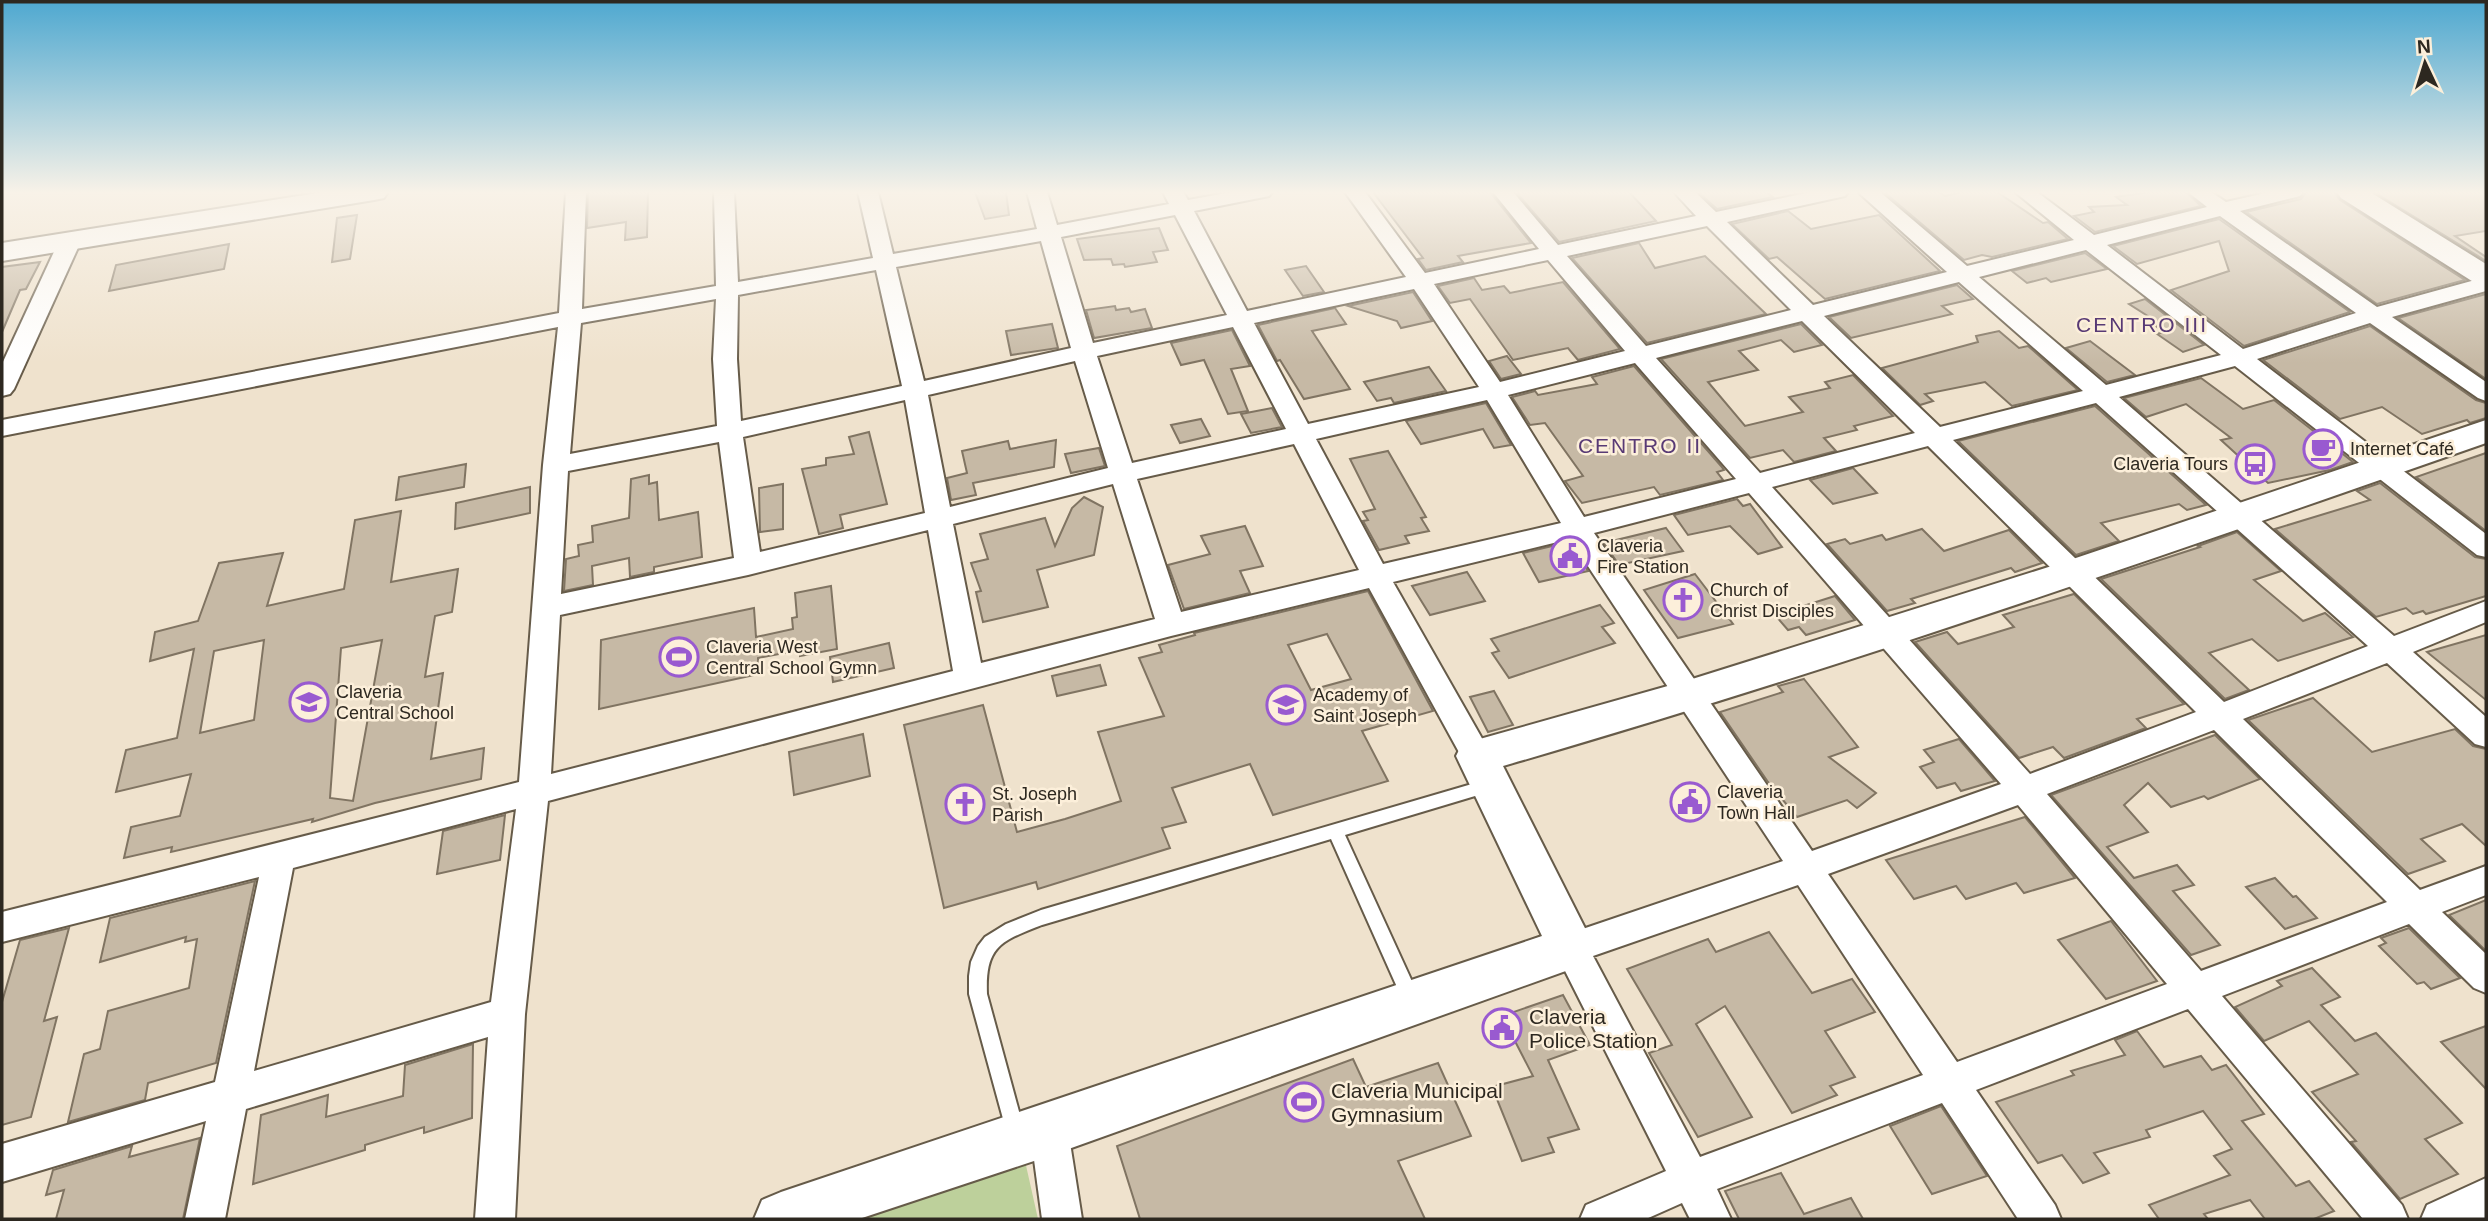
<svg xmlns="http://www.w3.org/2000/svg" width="2488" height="1221" font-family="Helvetica,sans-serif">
<rect width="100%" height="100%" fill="#efe2cd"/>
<path fill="#bdd09b" d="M1025 1161 1038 1219H849Z"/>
<g fill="#c6b9a5" stroke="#807462" stroke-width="2" fill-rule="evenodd">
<path d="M588 192H648L647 237 625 240 626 222 587 228Z"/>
<path d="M975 192H1006L1009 215 985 219Z"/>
<path d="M1373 192H1490L1531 243 1458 256 1463 262 1426 270 1418 259 1423 258Z"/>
<path d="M1516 192H1629L1656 221 1559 242Z"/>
<path d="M1698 192H1766L1773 197 1717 209Z"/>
<path d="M1884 192H1939L1945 196 1962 192H1997L2043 223 2048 222 2068 239 1992 257 1982 255 1964 260Z"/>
<path d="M2150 192H2186L2201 206 2095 232 2074 216 2094 212 2089 207 2127 205 2116 197Z"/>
<path d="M2306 192H2334L2340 200 2465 280 2377 304 2246 212 2301 199Z"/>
<path d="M2374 192H2486V231L2455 236 2486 257V261Z"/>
<path d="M1788 211 1811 229 1879 215 1940 271 1825 299 1777 257 1769 259 1732 224Z"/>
<path d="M357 215 350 259 332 262 337 218Z"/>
<path d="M2219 219 2350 312 2244 346 2171 290 2229 271 2219 241 2137 264 2113 246Z"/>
<path d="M1159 228 1168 250 1153 252 1157 262 1125 267 1124 264 1113 265 1111 259 1084 260 1077 239Z"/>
<path d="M1639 243 1655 268 1705 256 1766 314 1647 343 1572 258Z"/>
<path d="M229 244 224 269 109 291 116 265Z"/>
<path d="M2085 253 2107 269 2051 282 2046 278 2027 283 2012 271Z"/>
<path d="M40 262 26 289 20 290 2 332V267Z"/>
<path d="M1306 266 1324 292 1303 296 1285 270Z"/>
<path d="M1474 278 1482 290 1504 286 1510 293 1563 282 1620 349 1578 360 1568 348 1513 360 1470 299 1450 303 1438 286Z"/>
<path d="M1957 285 1973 299 1942 306 1952 314 1851 338 1829 317Z"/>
<path d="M1413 292 1432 321 1401 328 1397 321 1348 306Z"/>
<path d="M2486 294V379L2398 318Z"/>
<path d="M2145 299 2204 345 2183 352 2157 334 2164 332 2149 321 2154 320 2129 304Z"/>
<path d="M1115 306 1116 310 1129 308 1131 312 1145 309 1152 328 1094 338 1086 310Z"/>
<path d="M1335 308 1346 324 1312 331 1350 389 1304 399 1280 360 1277 361 1258 325Z"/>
<path d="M1052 324 1058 348 1011 355 1006 331Z"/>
<path d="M1801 324 1822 345 1794 352 1781 340 1739 351 1758 370 1708 382 1745 426 1803 412 1789 397 1830 388 1825 382 1853 375 1893 416 1854 426 1857 430 1824 438 1836 451 1794 462 1783 450 1750 458 1661 359Z"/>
<path d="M2370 326 2476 400 2486 403V418L2470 423 2467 420 2422 434 2382 407 2340 419 2263 360Z"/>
<path d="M1232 330 1250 366 1231 369 1248 411 1228 414 1204 360 1181 365 1171 343Z"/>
<path d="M1999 331 2019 348 2028 346 2078 390 2012 406 1985 382 1925 394 1933 401 1920 405 1882 368 1978 342 1976 336Z"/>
<path d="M2090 341 2135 375 2107 382 2066 348Z"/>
<path d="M1507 356 1521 374 1501 379 1489 361Z"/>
<path d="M1634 366 1721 466 1724 470 1717 472 1723 480 1660 495 1654 487 1582 503 1565 481 1583 476 1545 423 1530 425 1512 397 1535 391 1538 395 1597 384 1592 377Z"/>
<path d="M1429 367 1446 391 1394 403 1391 398 1377 401 1364 382Z"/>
<path d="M2201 378 2243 409 2274 400 2353 462 2330 470 2268 483 2221 440 2231 438 2186 404 2146 417 2124 398Z"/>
<path d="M1486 403 1511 445 1494 448 1483 429 1421 444 1406 421Z"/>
<path d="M2095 406 2206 505 2187 510 2179 504 2101 523 2119 541 2076 555 1958 441Z"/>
<path d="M1272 408 1282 427 1251 433 1241 414Z"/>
<path d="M1201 419 1210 436 1180 443 1171 425Z"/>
<path d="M869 432 887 504 840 515 843 528 819 534 802 469 826 465V458L854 454 849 437Z"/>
<path d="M1056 440 1054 467 973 483 976 495 951 500 947 478 967 473 962 451 1008 441 1010 449Z"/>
<path d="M1099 448 1105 466 1071 473 1065 454Z"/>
<path d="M1388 451 1426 517 1421 518 1429 531 1405 536 1409 543 1379 550 1363 521 1368 520 1363 512 1375 509 1350 459Z"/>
<path d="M2486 453V531L2416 477Z"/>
<path d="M466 464 464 487 396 500 399 477Z"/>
<path d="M1853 468 1877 493 1833 504 1810 480Z"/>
<path d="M649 475V484L657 482 659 520 698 512 702 557 654 567V572L630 577 629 558 592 566 593 585 564 591 566 559 579 556 578 545 593 542 592 526 629 518 631 479Z"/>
<path d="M2380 483 2475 557 2486 559V596L2426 614 2423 611 2413 614 2406 608 2376 617 2275 529 2370 500 2357 491Z"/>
<path d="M783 484V529L760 532 759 488Z"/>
<path d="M530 487V513L455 529 456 503Z"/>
<path d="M1084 497 1103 507 1094 555 1037 570 1048 607 983 622 976 592 981 591 971 563 988 559 980 534 1045 518 1055 546 1072 508Z"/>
<path d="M1737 499 1743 506 1750 504 1782 547 1758 554 1730 526 1688 535 1674 515Z"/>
<path d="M401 511 391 582 458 569 452 612 435 616 425 677 443 673 431 759 484 748 481 779 375 803 312 822 313 819 171 852 172 847 124 858 131 827 180 816 191 774 116 792 126 750 177 738 194 649 150 661 155 632 198 621 219 563 283 553 267 606 344 589 355 520ZM264 640 254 720 200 733 214 651ZM382 640 353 801 330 798 341 648Z"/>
<path d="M1245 526 1263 566 1240 571 1250 593 1184 609 1168 565 1210 554 1201 536Z"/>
<path d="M1666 528 1683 551 1619 565 1604 543Z"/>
<path d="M1922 529 1944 551 2009 530 2042 563 2015 572 2011 568 1911 599 1915 603 1887 611 1827 544 1845 539 1850 544 1882 535 1886 540Z"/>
<path d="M2237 532 2281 571 2254 580 2303 621 2325 613 2353 637 2278 661 2252 639 2209 653 2249 690 2225 699 2101 579 2200 547 2198 546Z"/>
<path d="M1569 542 1588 571 1539 582 1523 553Z"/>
<path d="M1467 572 1485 601 1430 615 1412 586Z"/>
<path d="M1695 574 1733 624 1678 638 1644 590Z"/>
<path d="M831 586 837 649 800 656V650L758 658 759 674 599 709 601 640 754 608 756 637 793 629 792 618 797 617 795 593Z"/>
<path d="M1368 591 1433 711 1362 731 1388 781 1273 815 1250 764 1172 788 1186 822 1162 828 1170 848 1038 889 1036 882 944 908 904 725 983 705 1017 832 1065 819 1121 801 1098 732 1164 716 1139 658 1162 652 1159 645 1195 635 1194 633ZM1327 634 1351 679 1311 690 1288 645Z"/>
<path d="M2074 594 2184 704 2137 719 2146 728 2064 758 2053 747 2019 758 1915 642 1947 632 1958 644 2014 627 2003 615Z"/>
<path d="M1835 596 1855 620 1806 635 1799 627 1788 630 1775 615Z"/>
<path d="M1600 605 1614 623 1602 627 1615 643 1509 678 1492 653 1499 651 1491 639Z"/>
<path d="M2486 635V700L2427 652Z"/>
<path d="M889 643 894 668 833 682 830 657Z"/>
<path d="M1100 665 1106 685 1057 696 1052 676Z"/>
<path d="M1804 679 1858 747 1829 757 1876 793 1857 808 1847 800 1797 817 1768 782 1720 712 1783 692 1778 686Z"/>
<path d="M1494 691 1513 725 1488 732 1470 697Z"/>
<path d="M2313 698 2372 752 2455 729 2473 746 2486 749V846L2462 824 2421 839 2445 861 2408 874 2248 720Z"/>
<path d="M863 734 870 776 794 795 789 752Z"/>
<path d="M2215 735 2260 779 2208 799 2204 796 2171 807 2148 783 2124 805 2148 832 2107 847 2134 878 2177 865 2194 885 2173 891 2220 945 2191 955 2051 795Z"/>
<path d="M1959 739 1995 781 1961 791 1955 783 1937 788 1920 767 1934 762 1924 750Z"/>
<path d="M505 815 500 860 437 874 443 831Z"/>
<path d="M2025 817 2075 878 2024 893 2016 883 1966 899 1956 886 1914 899 1886 860Z"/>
<path d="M2275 878 2293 897 2296 896 2317 918 2285 929 2246 887Z"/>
<path d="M255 881 216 1063 148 1083 145 1100 68 1122 84 1054 100 1049 108 1011 189 988 197 939 185 942 186 937 100 962 110 918Z"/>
<path d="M2486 900V949L2485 950 2449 915Z"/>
<path d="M2111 921 2157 981 2106 999 2058 940Z"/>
<path d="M69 928 44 1021 57 1017 31 1117 2 1125V1002L20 940Z"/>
<path d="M2409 928 2460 978 2431 989 2424 982 2417 984 2379 946 2386 943 2381 938Z"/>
<path d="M1769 932 1812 993 1852 979 1875 1012 1825 1031 1855 1077 1830 1086 1837 1095 1792 1113 1725 1006 1696 1024 1752 1117 1698 1137 1649 1053 1672 1045 1627 969 1708 939 1716 952Z"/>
<path d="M2312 968 2340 997 2321 1005 2355 1041 2376 1033 2462 1123 2425 1139 2458 1174 2400 1199 2351 1142 2356 1141 2312 1092 2358 1074 2309 1021 2264 1041 2235 1007 2282 986 2277 981Z"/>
<path d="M1563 995 1590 1045 1548 1060 1579 1129 1548 1138 1554 1152 1522 1161 1492 1087 1533 1076 1502 1016Z"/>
<path d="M2486 1026V1089L2441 1042Z"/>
<path d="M2137 1031 2164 1067 2201 1056 2212 1070 2226 1065 2264 1114 2242 1121 2296 1186 2309 1181 2334 1211 2314 1219H2265L2250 1200 2204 1214 2208 1219H2159L2149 1205 2230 1175 2214 1156 2232 1149 2203 1111 2146 1130 2150 1137 2094 1153 2109 1173 2083 1183 2062 1155 2038 1163 1996 1102 2074 1075 2071 1071 2125 1055 2115 1040Z"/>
<path d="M473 1044 472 1118 424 1133V1127L365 1145V1150L253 1184 261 1115 328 1095 326 1117 403 1096 405 1065Z"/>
<path d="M1353 1059 1366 1087 1438 1063 1471 1136 1398 1161 1425 1219H1140L1117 1146Z"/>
<path d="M1941 1106 1987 1176 1932 1194 1890 1126Z"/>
<path d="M200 1138 183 1219H56L64 1190 46 1195 53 1170 132 1146 129 1157Z"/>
<path d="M1781 1173 1804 1214 1851 1198 1863 1219H1739L1725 1191Z"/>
</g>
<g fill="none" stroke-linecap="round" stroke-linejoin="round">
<g stroke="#665b49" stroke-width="4">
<path id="lane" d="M1489 779 1495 780 1497 785 1495 790 1345 835 1420 999 1417 1005 1411 1007 1405 1005 1331 839 1042 925C1001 941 985 946 987 994L1024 1130 1022 1137 1015 1139 1008 1137 969 994V976L971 962 978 946 985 937 1006 924 1041 910Z"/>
</g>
<g stroke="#665b49" stroke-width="4">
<g id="street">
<path d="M566 192H586L582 309 716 286 714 192H734L738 282 873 258 858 192H878L893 254 1037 229 1027 192H1047L1057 225 1169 204 1163 192H1183L1188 200 1232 192H1272L1269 196 1194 211 1247 311 1406 277 1345 192H1365L1425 273 1539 249 1493 192H1513L1558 245 1696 216 1674 192H1695L1716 212 1811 192H1848L1845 196 1727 222 1813 305 1947 272 1858 192H1880L1967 266 2074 240 2015 192H2037L2094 235 2207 207 2188 192H2211L2226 202 2270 192H2303L2300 196 2240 211 2377 307 2486 277V291L2392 317 2486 382V401L2478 398 2370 323 2257 359 2486 534V557L2477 555 2235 366 2119 397 2394 636 2486 601V622L2413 652 2486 717V747L2475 744 2387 663 2243 719 2420 890 2486 866V895L2442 912 2486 954V993L2474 988 2409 924 2222 996 2402 1205 2408 1219H2363L2188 1009 1976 1090 2055 1205 2061 1219H2018L1942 1103 1717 1189 1731 1219H1690L1682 1203 1646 1219H1580L1586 1205 1666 1171 1559 959 1554 948 1559 937 1783 861 1570 539 1393 582 1492 756 1488 765 1477 769 1466 765 1369 588 1171 636 548 801 525 1014 515 1219H475L488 1037 246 1109 225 1219H185L206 1121 2 1182V1144L215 1082 259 877 2 942V912L519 782 543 465 558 327 2 436V420L559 313ZM1175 215 1227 315 1093 343 1061 237ZM2220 216 2356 313 2243 349 2107 245ZM1707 226 1791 310 1646 346 1567 256ZM1041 241 1071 348 924 381 896 267ZM2086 250 2221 355 2106 385 1979 277ZM1548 260 1625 351 1500 382 1434 284ZM876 270 902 386 741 421 737 359 738 295ZM1959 282 2083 391 1940 427 1824 316ZM1414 289 1479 387 1308 424 1254 323ZM716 299 713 359 717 426 570 454 581 323ZM1802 321 1915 433 1760 473 1656 358ZM1233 327 1286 429 1132 463 1097 356ZM1075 361 1108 468 950 507 928 395ZM1635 363 1736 479 1584 517 1508 395ZM905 400 925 513 760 552 743 437ZM1487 400 1561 523 1383 564 1316 439ZM2096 403 2368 646 2224 702 1953 440ZM719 442 734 558 561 594 568 471ZM1294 444 1359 570 1181 612 1137 479ZM1928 446 2196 712 2030 774 1772 487ZM1113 484 1155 619 981 663 953 524ZM1749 493 2001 784 1812 851 1594 533ZM928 530 953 671 551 774 560 615 748 575ZM2214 730 2387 902 2201 971 2047 794ZM2018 805 2167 984 1957 1062 1828 874ZM516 809 491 1002 254 1071 293 868ZM1798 885 1923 1075 1700 1157 1593 956Z"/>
<path d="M70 235 77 237 81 241 14 389 10 394 2 396V364L59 241 63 237Z"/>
<path d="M1049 1111 1062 1117 1068 1130 1082 1219H1042L1030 1130 1036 1117Z"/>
<path d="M2486 1178V1218L2421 1219 2427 1205Z"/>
</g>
</g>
<g stroke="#665b49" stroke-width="4">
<g id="secondary">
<path d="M324 192H388L384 198 374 200 2 261V243Z"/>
<path d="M2337 192H2370L2486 264V286L2475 283 2341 198Z"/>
<path d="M2486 420V443C2160 557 1835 670 1503 766L1595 948 1588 963 1049 1156 859 1219H754L762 1200 781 1192 1542 936 1456 756 1462 744 1689 680 2058 564Z"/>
</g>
</g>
<use href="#lane" fill="#fff" fill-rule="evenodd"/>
<use href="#street" fill="#fff" fill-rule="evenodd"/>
<use href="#secondary" fill="#fff" fill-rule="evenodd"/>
</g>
<linearGradient id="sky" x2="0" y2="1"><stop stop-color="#4ea8d0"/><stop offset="0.53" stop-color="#f8f2e8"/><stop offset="1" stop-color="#f8f2e8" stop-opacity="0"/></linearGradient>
<rect width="2488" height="363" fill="url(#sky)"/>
<defs>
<g id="cafe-ring" transform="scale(2.0125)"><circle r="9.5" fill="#fcefda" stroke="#995ad0" stroke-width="1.5"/><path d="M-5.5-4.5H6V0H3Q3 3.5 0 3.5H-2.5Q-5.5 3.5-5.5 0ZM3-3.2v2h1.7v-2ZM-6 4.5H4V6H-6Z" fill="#995ad0"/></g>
<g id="bus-ring" transform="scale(2.0125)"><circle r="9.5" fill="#fcefda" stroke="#995ad0" stroke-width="1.5"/><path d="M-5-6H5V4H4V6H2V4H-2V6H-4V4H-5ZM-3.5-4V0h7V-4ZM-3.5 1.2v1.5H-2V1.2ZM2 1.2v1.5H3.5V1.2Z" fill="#995ad0"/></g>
<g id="civic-ring" transform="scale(2.0125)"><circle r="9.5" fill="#fcefda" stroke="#995ad0" stroke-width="1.5"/><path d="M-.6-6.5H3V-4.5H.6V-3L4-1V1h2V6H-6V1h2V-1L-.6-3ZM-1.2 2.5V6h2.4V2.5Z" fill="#995ad0"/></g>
<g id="church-ring" transform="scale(2.0125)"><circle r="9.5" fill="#fcefda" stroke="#995ad0" stroke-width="1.5"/><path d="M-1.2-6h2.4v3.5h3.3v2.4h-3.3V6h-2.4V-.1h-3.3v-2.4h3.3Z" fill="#995ad0"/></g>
<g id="stadium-ring" transform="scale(2.0125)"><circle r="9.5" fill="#fcefda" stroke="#995ad0" stroke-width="1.5"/><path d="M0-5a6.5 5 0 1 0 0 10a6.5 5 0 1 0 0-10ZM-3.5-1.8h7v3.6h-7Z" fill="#995ad0"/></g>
<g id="school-ring" transform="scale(2.0125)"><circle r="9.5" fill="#fcefda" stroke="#995ad0" stroke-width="1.5"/><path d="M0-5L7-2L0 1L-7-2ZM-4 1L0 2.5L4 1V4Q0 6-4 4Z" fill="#995ad0"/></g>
</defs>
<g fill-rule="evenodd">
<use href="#cafe-ring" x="2323" y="449"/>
<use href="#bus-ring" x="2255" y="464"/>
<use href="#civic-ring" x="1570" y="556"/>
<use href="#church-ring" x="1683" y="600"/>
<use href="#stadium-ring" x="679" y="657"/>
<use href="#school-ring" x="309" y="702"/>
<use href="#school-ring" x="1286" y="705"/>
<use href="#civic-ring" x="1690" y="802"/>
<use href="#church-ring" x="965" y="804"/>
<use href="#civic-ring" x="1502" y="1028"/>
<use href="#stadium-ring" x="1304" y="1102"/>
</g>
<g text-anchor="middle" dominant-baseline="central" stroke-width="5" stroke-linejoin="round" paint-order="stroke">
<g font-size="18" fill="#2d2820" stroke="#fcefda" text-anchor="start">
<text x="2350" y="449">Internet Café</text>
<text x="2228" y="464" text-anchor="end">Claveria Tours</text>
<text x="1597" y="546">Claveria<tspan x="1597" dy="21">Fire Station</tspan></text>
<text x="1710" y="590">Church of<tspan x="1710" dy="21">Christ Disciples</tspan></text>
<text x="706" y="647">Claveria West<tspan x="706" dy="21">Central School Gymn</tspan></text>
<text x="336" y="692">Claveria<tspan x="336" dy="21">Central School</tspan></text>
<text x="1313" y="695">Academy of<tspan x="1313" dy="21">Saint Joseph</tspan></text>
<text x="1717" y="792">Claveria<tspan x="1717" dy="21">Town Hall</tspan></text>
<text x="992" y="794">St. Joseph<tspan x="992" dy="21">Parish</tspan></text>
</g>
<g font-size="21" letter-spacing="2" fill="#583a75" stroke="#fcefda">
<text x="2142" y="324">CENTRO III</text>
<text x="1640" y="445">CENTRO II</text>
</g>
<g font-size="21" fill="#2d2820" stroke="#fcefda" text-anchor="start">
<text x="1529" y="1016">Claveria<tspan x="1529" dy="24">Police Station</tspan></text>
<text x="1331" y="1090">Claveria Municipal<tspan x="1331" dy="24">Gymnasium</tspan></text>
</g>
</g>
<rect width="2488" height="1221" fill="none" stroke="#2d2820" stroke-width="7"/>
<g transform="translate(2425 63) rotate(356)" stroke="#fcefda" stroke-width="5" paint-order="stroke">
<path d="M0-5L12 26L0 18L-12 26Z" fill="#2d2820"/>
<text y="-10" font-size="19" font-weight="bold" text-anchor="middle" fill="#2d2820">N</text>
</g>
</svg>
